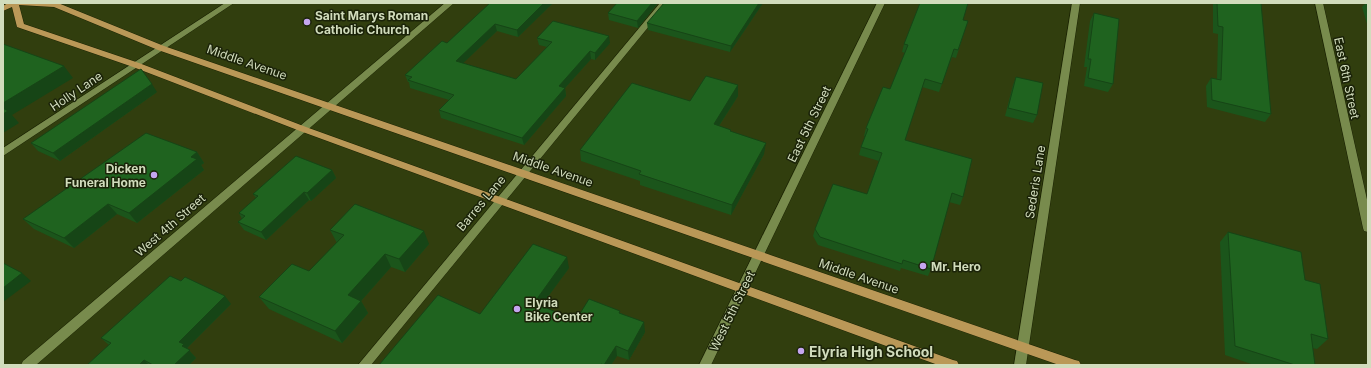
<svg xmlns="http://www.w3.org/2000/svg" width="1371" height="368" font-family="Inter,sans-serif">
<rect width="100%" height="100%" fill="#313e0e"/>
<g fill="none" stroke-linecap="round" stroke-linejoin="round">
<g stroke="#1b2303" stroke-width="1">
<g id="minor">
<path d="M225 3H234L3 156V148Z"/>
<path d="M445 3H454L36 365H21L23 361Z"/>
<path d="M660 3H668L371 365H358Z"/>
<path d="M877 3H885L711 365H699Z"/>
<path d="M1072 3H1080L1026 365H1014Z"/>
<path d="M1315 3H1323L1368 204V232L1364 231 1363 228Z"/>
</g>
</g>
<g stroke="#1b2303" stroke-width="1">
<path id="major" d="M8 3H58L164 46 1075 360 1079 361 1081 365H1059L158 50 54 7 19 5 24 24 139 63 306 127 953 360 957 361 959 365H938L300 131 133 67 17 27 12 7 3 11V6Z"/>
</g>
<use href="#minor" fill="#788b4d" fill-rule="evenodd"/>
<use href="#major" fill="#ba9857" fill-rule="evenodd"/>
</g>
<g fill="#1b551b">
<path d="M490 3H553L518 37 497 31 463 63 516 79 547 47 539 45 537 38 610 43 595 60 591 59 565 88 566 96 524 145 441 118 439 110 449 100 410 88 409 82H408L405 75 447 43Z"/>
<path d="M617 3H658L638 28 609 20 608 13Z"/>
<path d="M763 3 730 52 648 30 647 23Z"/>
<path d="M1213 3H1261L1271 114 1265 122 1207 107 1206 86 1211 78 1217 79 1218 34 1213 33Z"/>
<path d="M1366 3H1368V27L1362 7Z"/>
<path d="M1094 13 1113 84 1108 92 1084 86 1087 67H1084L1090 21Z"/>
<path d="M963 20 968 21 956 58 952 57 939 92 922 87 905 140 963 197 960 205 949 202 931 269 928 276 901 268 900 271 818 245 813 236 815 229 867 194 879 161 859 155 861 147 865 136H864L866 128 890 89 905 53 902 52 904 44Z"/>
<path d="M1016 77 1037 115 1033 123 1005 116 1013 85Z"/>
<path d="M157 92 60 161 38 151 31 143Z"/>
<path d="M738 96 719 126 731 130V132L764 154 731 215 640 185V181L581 161 580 150 690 101Z"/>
<path d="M197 152 204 163 201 165 204 170 137 223 117 214 74 248 34 229 23 219Z"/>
<path d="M332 170 336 178 311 201 309 200 266 240 244 230 238 222 242 219 239 213 256 198 253 194Z"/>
<path d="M330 230 429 244 405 272 391 267 361 301 368 313 342 343 269 309 259 297 309 271 337 243Z"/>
<path d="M1228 232 1305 280 1328 339 1317 349 1312 348 1315 365H1254L1225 355 1220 242Z"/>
<path d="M569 268 541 306 576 320 621 313 645 332 629 360 617 356 611 365H379Z"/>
<path d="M231 304 187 348 196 358 189 365H87L109 345 101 338Z"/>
</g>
<g fill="#164516">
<path d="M544 3H553L518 37 517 30Z"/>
<path d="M652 3H658L638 28 637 21Z"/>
<path d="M759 3H763L730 52 731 46Z"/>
<path d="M495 24 497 31 458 68 456 61Z"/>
<path d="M609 36 610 43 595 60V53Z"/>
<path d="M590 51 591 59 565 88 566 96 524 145 522 138 559 86Z"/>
<path d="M64 66 73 78 12 115 19 123 3 133V103Z"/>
<path d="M152 84 157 92 60 161 53 153Z"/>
<path d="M738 85V96L713 135 714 124Z"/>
<path d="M766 143 764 154 731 215 732 205Z"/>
<path d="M197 152 204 163 201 165 204 170 137 223 129 213Z"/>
<path d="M332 170 336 178 311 201 307 193Z"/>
<path d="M304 192 309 200 266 240 261 232Z"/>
<path d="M108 204 117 214 74 248 64 238Z"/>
<path d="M424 231 429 244 405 272 399 259Z"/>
<path d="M385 254 391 267 361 301 368 313 342 343 335 331 348 295Z"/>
<path d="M567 257 569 268 536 313 534 303Z"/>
<path d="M22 273 31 281 3 302V288Z"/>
<path d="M225 296 231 304 187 348 196 358 189 365H174L182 346 179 342Z"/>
<path d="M644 322 645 332 629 360 628 351Z"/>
<path d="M616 346 617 356 611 365H604Z"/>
<path d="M144 360 149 365H139Z"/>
</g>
<g fill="#1f631f" stroke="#164516">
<path d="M490 3H544L517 30 495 24 456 61 516 79 552 42 537 38 553 21 609 36 595 53 590 51 559 86 565 88 522 138 439 110 454 95 408 80 412 77 405 75 442 41 447 43Z"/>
<path d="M617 3H652L637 21 608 13Z"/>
<path d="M664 3H759L731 46 647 23Z"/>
<path d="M920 3H968L963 20 968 21 958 50 954 49 942 84 925 79 905 140 972 159 963 197 952 193 931 269 903 260 902 264 820 237 815 229 833 184 867 194 882 153 861 147 868 129 866 128 883 87 890 89 908 45 904 44Z"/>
<path d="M1217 3H1261L1271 114 1212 100 1211 78 1221 80 1223 27 1218 26Z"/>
<path d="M1094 13 1119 19 1113 84 1088 78 1091 59H1088Z"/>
<path d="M3 44 64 66 3 103Z"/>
<path d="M141 69 152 84 53 153 31 143Z"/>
<path d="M706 76 738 85 714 124 731 130 730 131 766 143 732 205 639 174 641 171 580 150 632 83 690 101Z"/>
<path d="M1016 77 1043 83 1037 115 1008 108Z"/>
<path d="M3 108 8 111 3 114Z"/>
<path d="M146 133 197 152 191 157 197 159 129 213 108 204 64 238 23 219Z"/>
<path d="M296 156 332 170 307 193 304 192 261 232 238 222 245 216 239 213 258 196 253 194Z"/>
<path d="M355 204 424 231 399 259 385 254 348 295 361 301 335 331 259 297 292 264 309 271 344 235 330 230Z"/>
<path d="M1228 232 1301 252 1305 280 1320 284 1328 339 1311 334 1315 365H1295L1235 346Z"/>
<path d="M533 244 567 257 534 303 576 320 589 299 620 311 619 313 644 322 628 351 616 346 604 365 601 364 600 365H379L438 295 480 314Z"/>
<path d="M3 263 22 273 3 288Z"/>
<path d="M170 276 181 281 185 277 225 296 179 342 184 344 182 346 190 350 174 365H153L144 360 139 365H87L111 343 101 338Z"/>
</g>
<g fill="#c5a6f0" stroke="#1b2309" stroke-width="1.5">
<circle cx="307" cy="22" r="4"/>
<circle cx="154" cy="175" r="4"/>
<circle cx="923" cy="266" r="4"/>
<circle cx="517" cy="309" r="4"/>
<circle cx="801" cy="351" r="4"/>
</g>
<g text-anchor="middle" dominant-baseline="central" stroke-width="3" stroke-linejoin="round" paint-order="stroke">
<g font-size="12" font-weight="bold" fill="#d1dcbc" stroke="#1b2309" text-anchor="start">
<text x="315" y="15">Saint Marys Roman<tspan x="315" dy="14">Catholic Church</tspan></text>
<text x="146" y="168" text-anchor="end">Dicken<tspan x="146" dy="14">Funeral Home</tspan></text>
<text x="931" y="266">Mr. Hero</text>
<text x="525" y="302">Elyria<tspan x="525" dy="14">Bike Center</tspan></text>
</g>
<g font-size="12" fill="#d1dcbc" stroke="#1b2309">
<text transform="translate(247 62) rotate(19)">Middle Avenue</text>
<text transform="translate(1347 78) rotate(78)">East 6th Street</text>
<text transform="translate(76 91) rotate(-34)">Holly Lane</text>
<text transform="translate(809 124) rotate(-64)">East 5th Street</text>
<text transform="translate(553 169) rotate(19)">Middle Avenue</text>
<text transform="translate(1035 182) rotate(-81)">Sederis Lane</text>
<text transform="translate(481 203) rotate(-50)">Barres Lane</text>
<text transform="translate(170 225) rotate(-41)">West 4th Street</text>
<text transform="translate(859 276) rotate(19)">Middle Avenue</text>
<text transform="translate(732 311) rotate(-64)">West 5th Street</text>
</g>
<g font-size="14" font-weight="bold" fill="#d1dcbc" stroke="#1b2309" text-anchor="start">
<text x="809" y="351">Elyria High School</text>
</g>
</g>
<rect width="1371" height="368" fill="none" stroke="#d1dcbc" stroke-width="8"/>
</svg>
